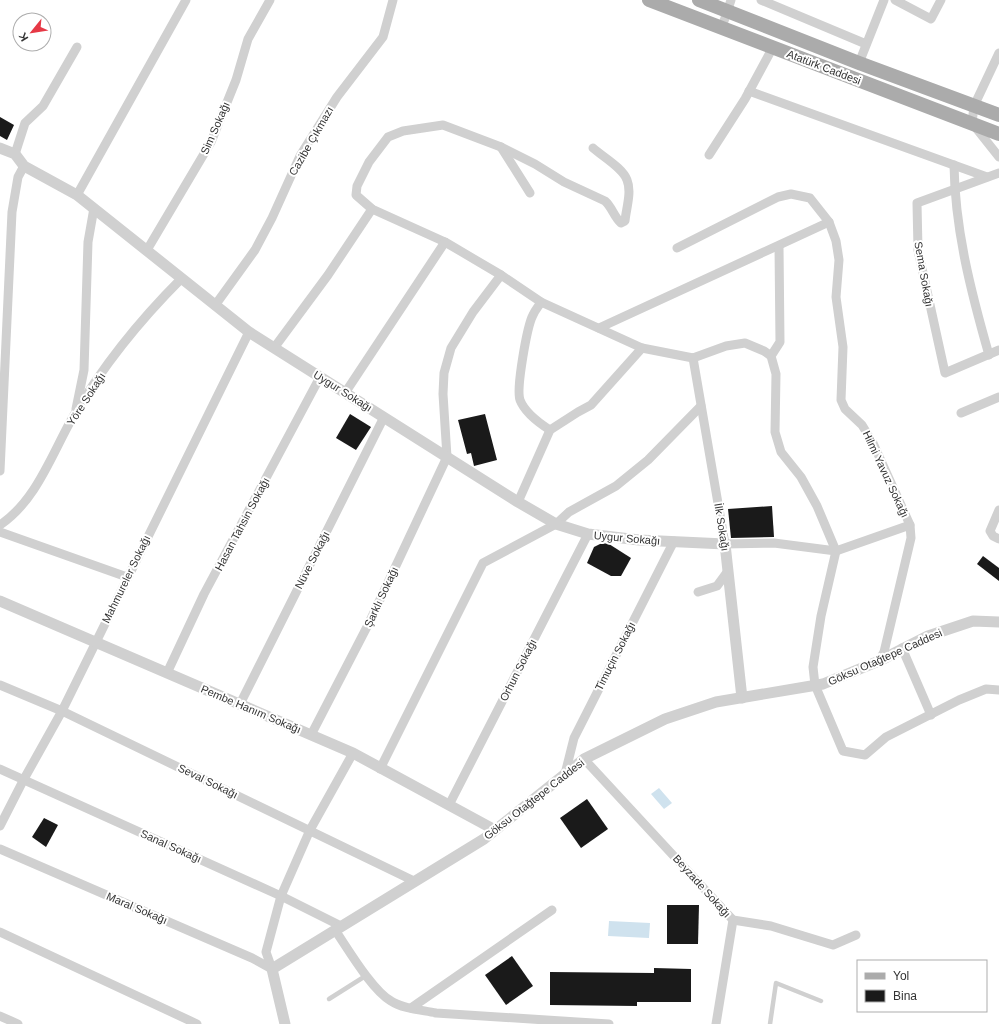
<svg xmlns="http://www.w3.org/2000/svg" width="999" height="1024" font-family="Helvetica,sans-serif">
<rect width="100%" height="100%" fill="#fff"/>
<g fill="#cfe2ee">
<path d="M659 788 672 803 664 809 651 794Z"/>
<path d="M609 921 650 923 649 938 608 936Z"/>
</g>
<g fill="#1a1a1a">
<path d="M0 117 14 125 7 140 0 136Z"/>
<path d="M350 414 371 427 356 450 336 438Z"/>
<path d="M485 414 497 460 474 466 471 453 467 454 458 420Z"/>
<path d="M772 506 774 537 731 538 728 509Z"/>
<path d="M602 543 609 544 631 558 621 576H611L587 563 594 547Z"/>
<path d="M983 556 999 568V581L977 564Z"/>
<path d="M587 799 608 829 581 848 560 818Z"/>
<path d="M44 818 58 825 46 847 32 837Z"/>
<path d="M667 905H699L698 944H667Z"/>
<path d="M512 956 533 986 506 1005 485 975Z"/>
<path d="M654 968 691 969V1002H637V1006L550 1005V972L654 973Z"/>
</g>
<g fill="none" stroke-linecap="round" stroke-linejoin="round">
<g stroke="#d0d0d0" stroke-width="4.5">
<path d="M329 999 367 975"/>
<path d="M770 1024 776 983 821 1001"/>
</g>
<g stroke="#d0d0d0" stroke-width="9">
<path d="M761 0 866 44"/>
<path d="M895 0 931 19 941 0"/>
<path d="M722 27 731 0"/>
<path d="M999 53 974 106 972 123 999 157"/>
<path d="M859 63 884 0"/>
<path d="M749 91 987 177"/>
<path d="M501 147 530 193"/>
<path d="M593 148C603 157 623 168 627 180 632 192 626 209 625 221L621 223C614 217 612 207 605 201L564 182 535 164 501 147 443 125 403 131 388 137 369 162 357 186 356 195 372 209 445 242 501 275 541 302 642 348 693 358 726 346 745 343 764 351 771 356 776 374 775 432 781 452 801 477 817 506 836 551 821 616 813 667 815 685 843 751 865 755 886 737 959 700 986 689 999 690"/>
<path d="M15 154 25 123 43 106 77 47"/>
<path d="M709 155 745 99 773 47"/>
<path d="M954 165C955 230 971 292 989 355"/>
<path d="M999 173 917 203 918 250 945 373 999 350"/>
<path d="M77 195 186 0"/>
<path d="M677 248 778 197 791 194 810 198 829 222 836 241 839 260 836 297 843 347 841 400 845 409 862 425 873 443 910 525 911 538 884 652 879 661"/>
<path d="M147 250 211 142 236 80 248 39 270 0"/>
<path d="M541 302C539 306 535 310 533 315 527 326 516 389 520 400 525 413 539 423 550 430"/>
<path d="M216 304 255 250 272 218 300 156 337 97 383 37 393 0"/>
<path d="M599 328 829 222"/>
<path d="M274 348 328 275 372 209"/>
<path d="M771 356 780 342 779 246"/>
<path d="M693 358 725 544 774 543 836 551 910 525"/>
<path d="M345 393 445 242"/>
<path d="M76 409 84 370 88 242 94 208"/>
<path d="M961 413 999 397"/>
<path d="M0 471 12 212 18 177 24 166"/>
<path d="M518 502 550 430 578 412 591 405 642 348"/>
<path d="M999 510 990 531 993 536 999 539"/>
<path d="M0 525C37 500 52 453 74 415 103 366 141 319 181 279"/>
<path d="M0 532 127 577"/>
<path d="M698 592 717 586 728 571"/>
<path d="M902 648 931 715"/>
<path d="M167 673 204 594 320 377"/>
<path d="M0 685 62 711 414 881"/>
<path d="M240 704 384 417"/>
<path d="M311 735 369 623 447 457 443 394 444 373 451 348 473 312 501 275"/>
<path d="M584 759 733 920 771 926 833 945 856 935"/>
<path d="M0 769 281 896 341 926"/>
<path d="M380 769 483 563 556 524 569 512 616 486 648 460 701 406"/>
<path d="M565 774 574 738 674 541"/>
<path d="M449 805 588 534"/>
<path d="M0 826 24 779 62 711 249 332"/>
<path d="M0 849 252 958 272 969"/>
<path d="M335 930C348 949 372 990 391 1001 403 1009 422 1010 436 1013L609 1024"/>
<path d="M0 932 197 1024"/>
<path d="M272 969 266 952 281 896 310 830 353 753"/>
<path d="M411 1008 552 910"/>
<path d="M0 1016 18 1024"/>
<path d="M716 1024 733 920"/>
</g>
<g stroke="#d0d0d0" stroke-width="11">
<path d="M0 148 15 154 24 166 77 195 249 332 518 502 556 524 588 534 639 540 725 544 742 698"/>
<path d="M0 601 353 753 495 830"/>
<path d="M285 1024 272 969 484 839 584 759 665 719 716 702 823 684 879 661 928 636 973 621 999 622"/>
</g>
<g stroke="#ababab" stroke-width="14">
<path d="M649 0 999 134"/>
<path d="M699 0 859 63 999 115"/>
</g>
</g>
<g text-anchor="middle" dominant-baseline="central" stroke-width="4" stroke-linejoin="round" paint-order="stroke">
<g font-size="11" fill="#333" stroke="#fff">
<text transform="translate(824 67) rotate(21)">Atatürk Caddesi</text>
<text transform="translate(215 128) rotate(-66)">Sim Sokağı</text>
<text transform="translate(311 141) rotate(-60)">Cazibe Çıkmazı</text>
<text transform="translate(924 274) rotate(80)">Sema Sokağı</text>
<text transform="translate(343 391) rotate(32)">Uygur Sokağı</text>
<text transform="translate(86 399) rotate(-57)">Yöre Sokağı</text>
<text transform="translate(886 474) rotate(65)">Hilmi Yavuz Sokağı</text>
<text transform="translate(242 524) rotate(-62)">Hasan Tahsin Sokağı</text>
<text transform="translate(722 527) rotate(81)">İlk Sokağı</text>
<text transform="translate(627 538) rotate(5)">Uygur Sokağı</text>
<text transform="translate(312 560) rotate(-63)">Nüve Sokağı</text>
<text transform="translate(126 579) rotate(-64)">Mahmureler Sokağı</text>
<text transform="translate(381 597) rotate(-65)">Şarklı Sokağı</text>
<text transform="translate(615 656) rotate(-63)">Timuçin Sokağı</text>
<text transform="translate(885 657) rotate(-24)">Göksu Otağtepe Caddesi</text>
<text transform="translate(518 670) rotate(-63)">Orhun Sokağı</text>
<text transform="translate(251 709) rotate(23)">Pembe Hanım Sokağı</text>
<text transform="translate(208 781) rotate(26)">Seval Sokağı</text>
<text transform="translate(534 799) rotate(-38)">Göksu Otağtepe Caddesi</text>
<text transform="translate(171 846) rotate(24)">Sanal Sokağı</text>
<text transform="translate(702 886) rotate(48)">Beyzade Sokağı</text>
<text transform="translate(137 908) rotate(23)">Maral Sokağı</text>
</g>
</g>
<rect x="857" y="960" width="130" height="52" fill="#ffffff" stroke="#adadad"/>
<rect x="865" y="973" width="20" height="6" fill="#ababab" stroke="#adadad"/>
<text x="893" y="980" font-size="12" fill="#333333">Yol</text>
<rect x="865" y="990" width="20" height="12" fill="#1a1a1a" stroke="#adadad"/>
<text x="893" y="1000" font-size="12" fill="#333333">Bina</text>
<g transform="translate(32 32) rotate(240)"><circle r="19" fill="#ffffff" stroke="#adadad"/>
<path d="M0-3L7 15L0 10L-7 15Z" fill="#e63946"/>
<text y="-6" font-size="11" font-weight="bold" text-anchor="middle" fill="#333333">K</text>
</g>
</svg>
